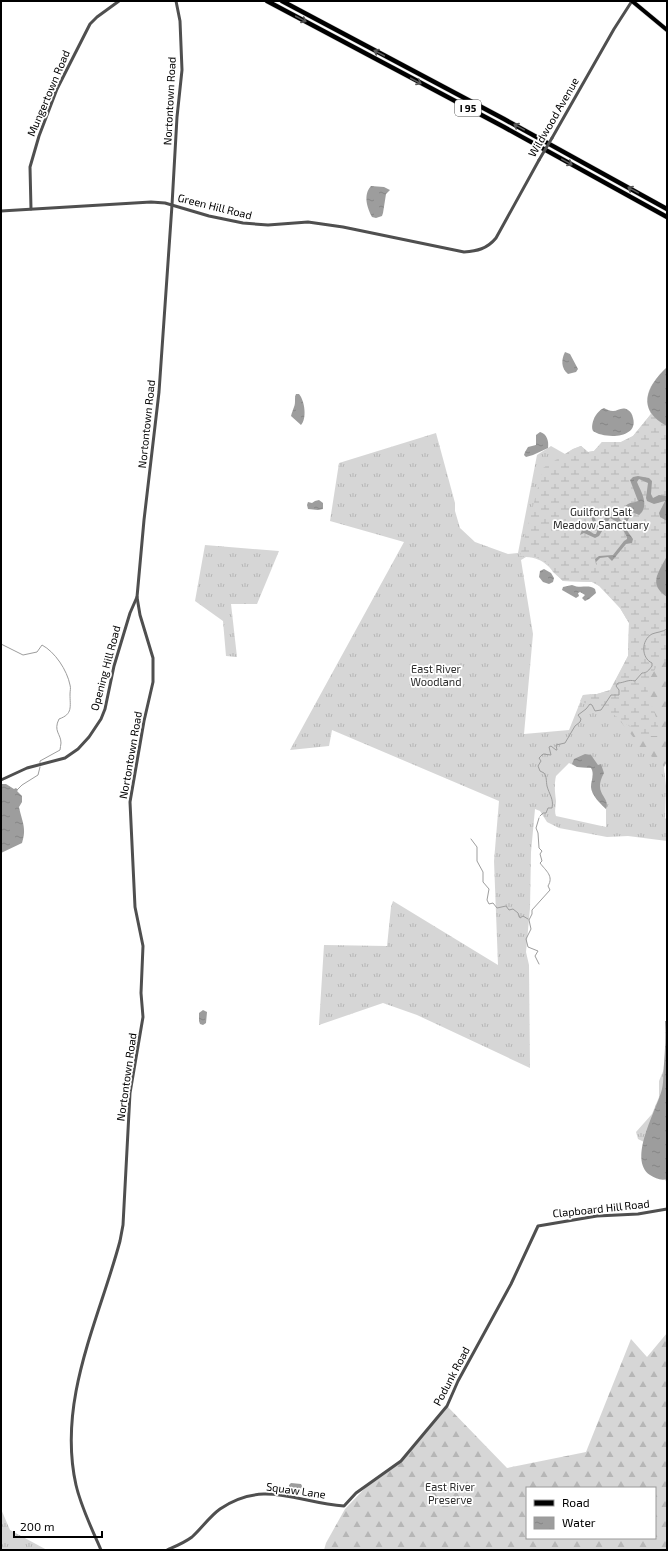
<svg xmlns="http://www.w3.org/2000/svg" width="668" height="1551" font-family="'Exo 2',sans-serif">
<defs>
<pattern id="grass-tufts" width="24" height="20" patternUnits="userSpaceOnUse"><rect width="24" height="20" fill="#d6d6d6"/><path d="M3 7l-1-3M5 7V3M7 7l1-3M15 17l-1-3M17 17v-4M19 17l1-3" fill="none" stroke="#b6b6b6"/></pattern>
<pattern id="forest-firs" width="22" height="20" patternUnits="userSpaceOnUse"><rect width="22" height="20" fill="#d6d6d6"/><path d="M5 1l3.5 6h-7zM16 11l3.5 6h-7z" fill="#b6b6b6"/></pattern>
<pattern id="wetland-marsh" width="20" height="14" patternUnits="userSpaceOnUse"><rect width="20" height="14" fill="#d6d6d6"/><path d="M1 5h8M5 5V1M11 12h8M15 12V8" fill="none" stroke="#b6b6b6"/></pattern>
<pattern id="water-ripples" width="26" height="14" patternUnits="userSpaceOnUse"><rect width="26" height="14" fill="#9d9d9d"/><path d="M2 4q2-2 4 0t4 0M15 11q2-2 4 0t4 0" fill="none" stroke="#858585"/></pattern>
</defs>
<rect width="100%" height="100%" fill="#fff"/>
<g fill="url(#grass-tufts)" fill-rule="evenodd">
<path d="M667 368V556L657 575 656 581 667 597V761L664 767 666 786 665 818 667 820V841L628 836 607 837 559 828 547 822 540 811 535 809 531 852 530 908 526 952 529 965 530 1068 417 1015 383 1003 319 1025 324 945 387 946 391 907 393 901 498 965 494 861 499 801 332 730 329 746 290 750 404 542 330 521 339 463 436 433 455 503V511L460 528 475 542 508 554 518 553 537 455 551 446 565 454 573 449 581 446 588 452 594 451 602 442H621L633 436 651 414C641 395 653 380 667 368ZM526 557C545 558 550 569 563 581L592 582 599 586 620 608 629 623 628 656 611 690 597 694 583 695 569 730 524 734 533 634 521 560ZM569 763 577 767 591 768C595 774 591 780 591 787 592 796 600 803 606 809V827L556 816C554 811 556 806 556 801 555 793 554 785 556 776Z"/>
<path d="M205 545 279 551 257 604H231L237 657 226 656 223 621 195 601Z"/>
<path d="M667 1058V1183L649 1155 644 1142 638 1139 636 1132 652 1114 659 1097V1081L664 1069Z"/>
<path d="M1 1509 10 1530 47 1550H1Z"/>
</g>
<g fill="url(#forest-firs)" fill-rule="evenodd">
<path d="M659 662H667V761L664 767 660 762 640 749 634 738 616 716 634 730 659 728 648 694 649 680Z"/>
<path d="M667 1333V1550H324L326 1543 345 1509 369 1484 401 1461 447 1406 507 1468 586 1452 631 1339 647 1357ZM527 1488H655V1538H527Z"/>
</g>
<path fill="url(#wetland-marsh)" d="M651 414 667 426V556C658 573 648 584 667 597V662H659C656 668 652 674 649 679 642 699 662 716 658 736H644L616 716 580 701 583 695 597 694 610 690 628 656 629 623 620 608 600 586 592 582 563 581 553 572 547 563 536 557 520 556 543 468 573 449 581 446 588 452 594 451 602 442H621L633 436Z"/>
<g fill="url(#water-ripples)">
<path d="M371 186 384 187 390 190 386 194 383 213 382 216 376 218 372 217C367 207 363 195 371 186Z"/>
<path d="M565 352 570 354 578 369 576 372 568 374C561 368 561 360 565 352Z"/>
<path d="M667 367V426C636 410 646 387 667 367Z"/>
<path d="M296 394H299C305 401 307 419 301 425L291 416C292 412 293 410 294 407 296 402 294 398 296 394Z"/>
<path d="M604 408C606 409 610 411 613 411 618 411 622 406 628 410 631 412 632 414 633 418 639 439 604 439 593 431 590 424 596 411 604 408Z"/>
<path d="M540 432C547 434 549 441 548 448L533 455 526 457 524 455 525 452 528 447 536 445V435Z"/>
<path d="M638 476 649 478 652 481 651 494 653 498 659 495 667 496 666 513 667 521 660 517 659 513 665 501 654 504 647 501 646 498 648 483 639 479 637 482C641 492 648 502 642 512L639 515 632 512 626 524V529L633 539 632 543 626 544 612 561 608 557 600 558 596 562 597 565 596 564 595 559 599 556 613 555 624 541 627 539V537L619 523 610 518 599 536 595 538 584 533 580 535 582 530H588L594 534H596L598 529 593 523 591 516 595 518 596 522 599 524 609 514C614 514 619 516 621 521L624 520C626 514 621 508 628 504 631 502 635 503 638 501L630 480 633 477Z"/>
<path d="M319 500 323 503V509L318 510 308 509 307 505 308 502 312 503 315 501Z"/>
<path d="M667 556V597C648 584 658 573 667 556Z"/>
<path d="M544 569 551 573 554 578 553 582 549 584 543 582 539 577 540 571Z"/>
<path d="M572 585C580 589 589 584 595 589L596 593 589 599 585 601 582 598 585 595 580 592 578 593 579 596 576 598 562 590 563 587Z"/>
<path d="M585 754 591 755 598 765 601 764 604 773C592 795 611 796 606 809 600 803 592 796 591 787 591 781 595 774 591 768L577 767 572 764 574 759Z"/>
<path d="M2 784H6L14 789 16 788 18 790 17 791 22 796V802L19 807C22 822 27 828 22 843L1 853V785Z"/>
<path d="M203 1010 207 1012 206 1023 203 1025 200 1024 199 1021V1013Z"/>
<path d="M665 1021H667V1179C661 1181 655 1178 650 1175 627 1159 657 1110 662 1089 664 1081 663 1072 664 1064 665 1050 666 1036 665 1021Z"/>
<path d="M291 1483 301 1484 302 1486 300 1494 289 1491V1485Z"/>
</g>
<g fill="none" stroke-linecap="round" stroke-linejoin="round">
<g stroke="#9d9d9d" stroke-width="1">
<path d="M1 644 23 655 37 652 42 645C55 652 67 670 70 685 71 688 70 691 70 694 70 707 73 714 59 719 53 731 61 734 61 743 61 745 60 748 60 750L40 761V763"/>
<path d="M17 790 22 785 38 775 40 767"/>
<path d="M540 816 543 813H546L548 808H552C554 799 549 794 547 786 546 781 547 777 544 773L540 771 538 766 541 761 539 758 543 754 551 755 549 747 551 746 556 750H557L556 745 565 743 575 726 580 722 581 719 578 715 586 709 590 704 592 705 595 711 601 710 611 695H619V690L616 686 618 683C624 683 628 679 635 681L642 673C647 673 649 670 652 666V663C641 658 641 640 652 634 657 632 663 632 667 629"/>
<path d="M539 818 536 828 538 833 539 848 542 851 540 854 542 861 540 863C546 871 554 876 548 886L550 890 532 910V914L529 920 531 929 526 939 528 947 538 951 535 956 539 964"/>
<path d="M471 839 477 847V861L483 872V882L489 889 487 900 489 904 493 903 497 908 506 906 509 910 513 909 518 913 520 918 523 916 528 919"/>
</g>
<g stroke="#dbdbdb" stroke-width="5">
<path id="primary" d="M632 1 667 30"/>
</g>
<g stroke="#dbdbdb" stroke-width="5.5">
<g id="motorway">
<path d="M267 1 504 127 667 217"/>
<path d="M282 1 504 119 667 209"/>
</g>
</g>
<g stroke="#4f4f4f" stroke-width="3">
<path d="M552 138 614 29 632 1"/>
<path d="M31 209 30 167 39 136 57 89 90 24 97 17 119 1"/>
<path d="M1 211 151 202 165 203 209 216 243 223 268 225 308 222 343 227 464 252C477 251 487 249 496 238L539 160"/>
<path d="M1 780 27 768 65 758 78 749 89 737 101 719 105 709 114 666 130 613 137 597"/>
<path d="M101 1550C92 1529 81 1507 76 1485 57 1400 99 1320 120 1241L123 1225 130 1093 143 1017 141 993 143 946 135 907 130 802 144 721 153 682V658L140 615 137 597 144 520 159 392 172 205 177 117 182 70 180 21 176 1"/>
<path d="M167 1550C176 1546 184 1543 192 1537 202 1528 209 1517 220 1509 264 1479 298 1503 344 1506L356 1493 401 1461 447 1406 458 1381 511 1284 538 1226 597 1216 638 1214 667 1209"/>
</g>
<use href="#primary" stroke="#000" stroke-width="4"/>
<use href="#motorway" stroke="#000" stroke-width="4.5"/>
<path stroke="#4f4f4f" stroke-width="3" d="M539 160 552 138"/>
</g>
<defs><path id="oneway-shaft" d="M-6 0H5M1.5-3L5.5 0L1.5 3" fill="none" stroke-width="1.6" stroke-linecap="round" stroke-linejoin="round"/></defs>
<g stroke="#595959">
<use href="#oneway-shaft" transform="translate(301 19) rotate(28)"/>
<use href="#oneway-shaft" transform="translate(379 53) rotate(-152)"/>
<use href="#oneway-shaft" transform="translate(416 81) rotate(28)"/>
<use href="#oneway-shaft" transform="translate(519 127) rotate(-151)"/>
<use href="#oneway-shaft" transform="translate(567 162) rotate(29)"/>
<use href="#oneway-shaft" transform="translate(633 190) rotate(-151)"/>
</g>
<g text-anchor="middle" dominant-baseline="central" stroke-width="3.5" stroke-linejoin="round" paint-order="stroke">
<rect fill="#fff" stroke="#4c4c4c" stroke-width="1" x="455" y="100" width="26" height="16" rx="3"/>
<g font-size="10" font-weight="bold" fill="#000">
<text x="468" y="108">I 95</text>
</g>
<g font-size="11" fill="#000" stroke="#fff">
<text transform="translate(48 93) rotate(-67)">Mungertown Road</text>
<text transform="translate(169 101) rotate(-87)">Nortontown Road</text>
<text transform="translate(553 117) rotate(-60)">Wildwood Avenue</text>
<text transform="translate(215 206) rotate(14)">Green Hill Road</text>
<text transform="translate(146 424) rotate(-84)">Nortontown Road</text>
<text transform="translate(105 668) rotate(-75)">Opening Hill Road</text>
<text transform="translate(130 755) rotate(-80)">Nortontown Road</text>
<text transform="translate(126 1077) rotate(-82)">Nortontown Road</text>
<text transform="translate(601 1208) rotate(-6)">Clapboard Hill Road</text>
<text transform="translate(451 1376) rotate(-62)">Podunk Road</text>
<text transform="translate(296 1490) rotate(8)">Squaw Lane</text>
</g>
<g font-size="11" fill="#2d2d2d" stroke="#fff">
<text x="601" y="511">Guilford Salt<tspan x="601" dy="13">Meadow Sanctuary</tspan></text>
<text x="436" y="668">East River<tspan x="436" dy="13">Woodland</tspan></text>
<text x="450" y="1486">East River<tspan x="450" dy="13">Preserve</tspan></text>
</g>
</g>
<rect width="668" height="1551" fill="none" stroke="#000000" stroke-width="4"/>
<rect x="526" y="1487" width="130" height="52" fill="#ffffff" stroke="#999999"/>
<rect x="534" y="1500" width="20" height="6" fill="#000000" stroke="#999999"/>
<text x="562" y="1507" font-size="12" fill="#000000">Road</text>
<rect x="534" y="1517" width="20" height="12" fill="url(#water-ripples)" stroke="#999999"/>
<text x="562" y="1527" font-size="12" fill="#000000">Water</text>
<path d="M14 1531v6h88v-6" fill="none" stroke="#000000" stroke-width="2"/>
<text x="20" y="1531" font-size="12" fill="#000000" stroke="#ffffff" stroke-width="3" paint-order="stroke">200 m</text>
</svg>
